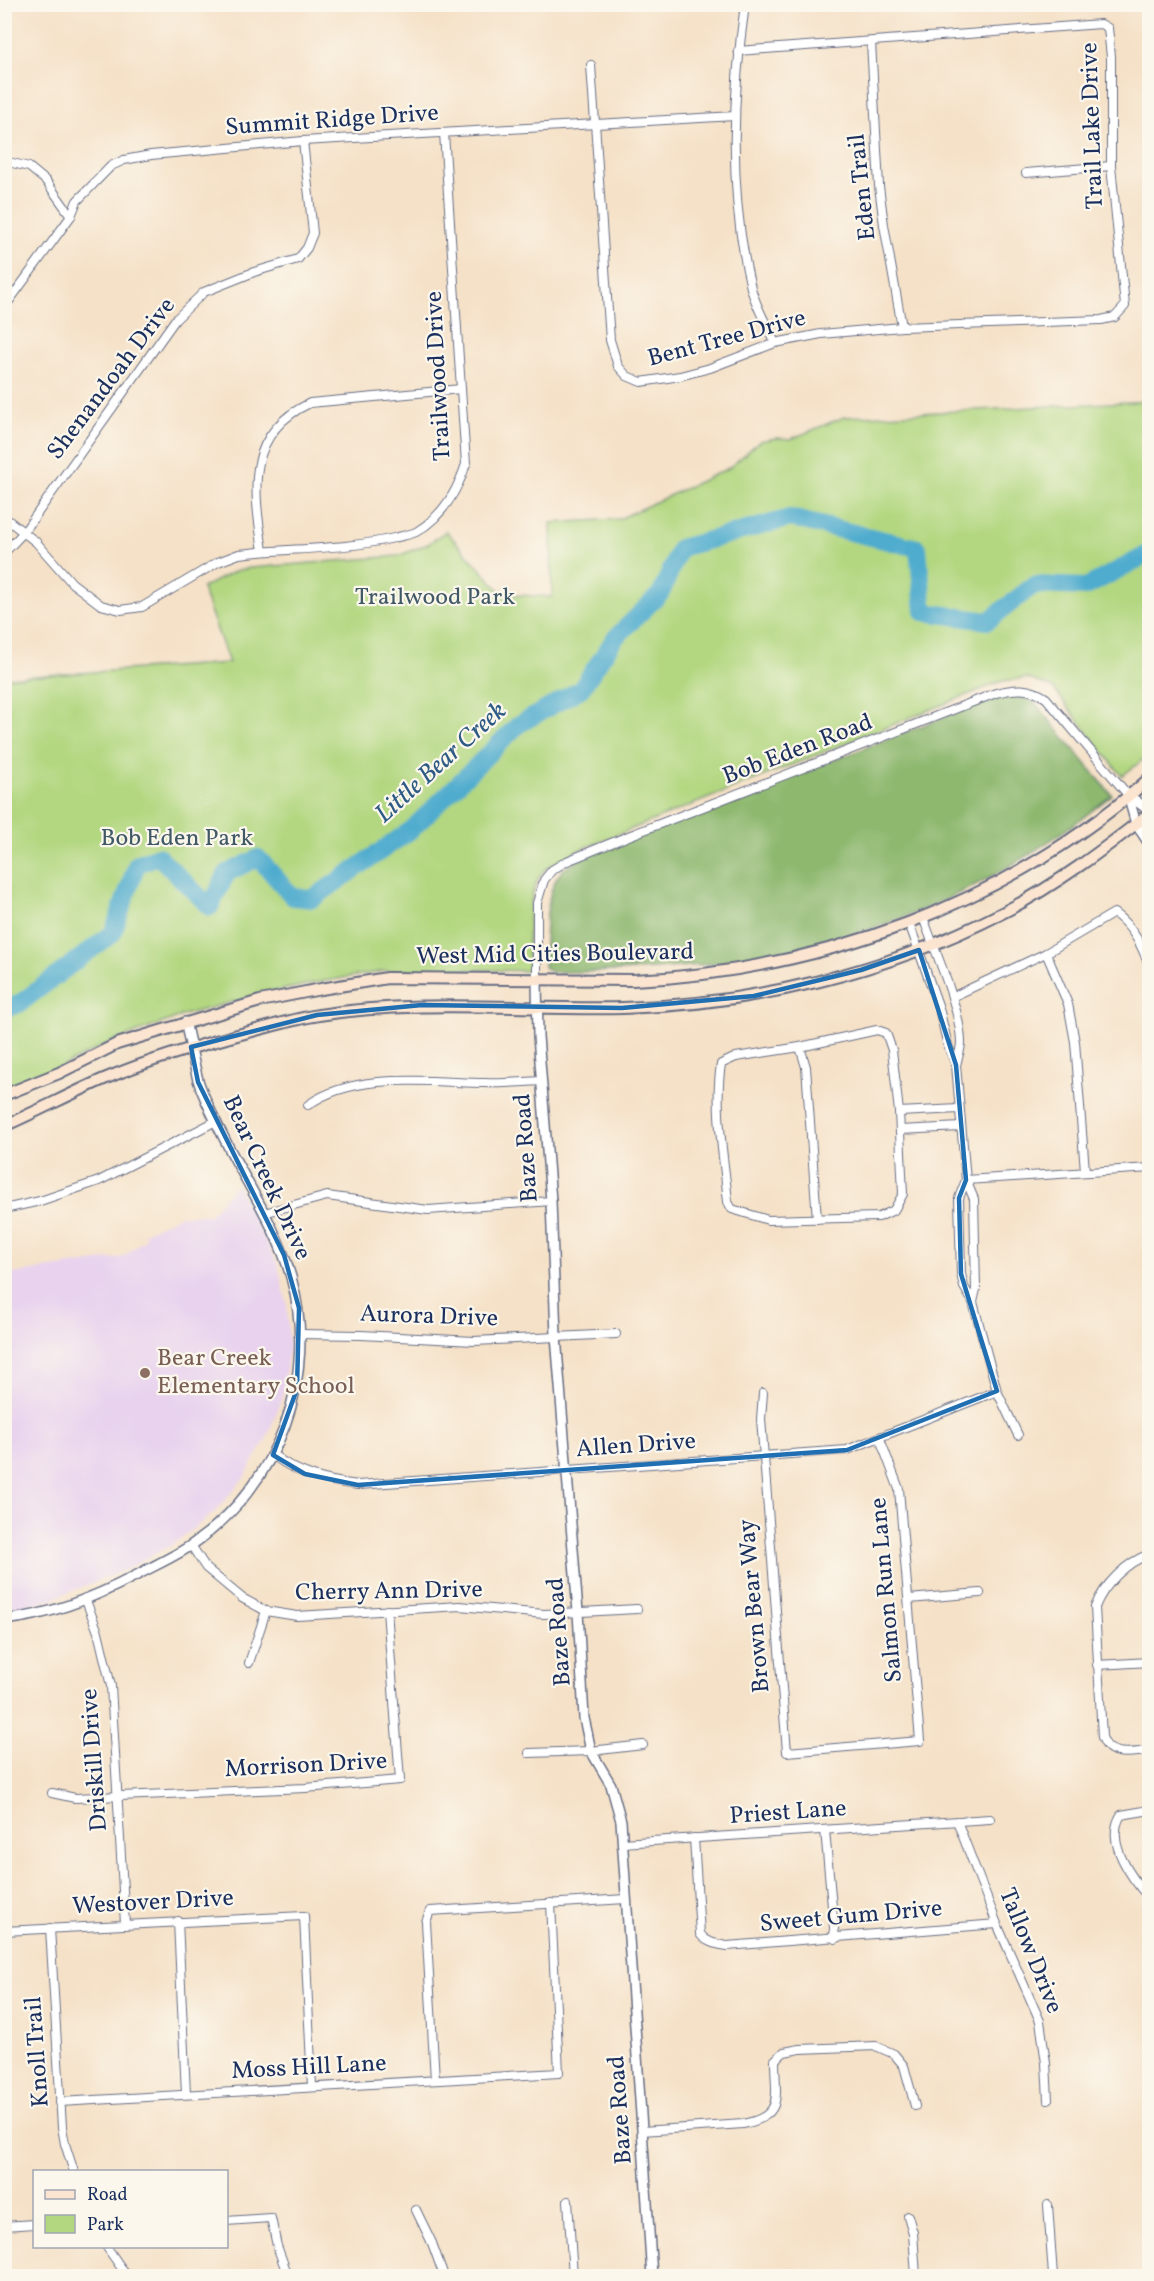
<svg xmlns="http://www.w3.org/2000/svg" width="1154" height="2281" font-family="Vollkorn,serif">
<rect width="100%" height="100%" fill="#fbf7ec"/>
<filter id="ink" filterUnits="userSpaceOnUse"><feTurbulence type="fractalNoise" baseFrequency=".0167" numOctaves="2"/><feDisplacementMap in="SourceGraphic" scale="12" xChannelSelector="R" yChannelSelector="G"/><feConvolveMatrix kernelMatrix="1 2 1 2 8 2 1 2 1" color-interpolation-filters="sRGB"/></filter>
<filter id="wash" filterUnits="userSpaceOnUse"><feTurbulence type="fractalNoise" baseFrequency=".008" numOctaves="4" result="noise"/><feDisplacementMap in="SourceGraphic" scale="24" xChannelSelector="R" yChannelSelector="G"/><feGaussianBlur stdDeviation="1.35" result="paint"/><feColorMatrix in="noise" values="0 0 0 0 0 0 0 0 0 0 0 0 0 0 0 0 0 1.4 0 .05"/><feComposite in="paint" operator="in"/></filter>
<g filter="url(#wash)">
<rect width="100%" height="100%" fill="#f5e1c7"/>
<path fill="#e8d2ee" d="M236 1184 278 1265 287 1304 289 1347 282 1399 266 1440 244 1478 214 1513 173 1544 127 1569 52 1599 21 1607H5V1275L123 1257 146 1238 144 1233 181 1215H209Z"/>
<path fill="#b2d780" stroke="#66836f" stroke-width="1.5" d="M1149 401V755L1122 776 1053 688 1026 678 1002 681 579 850C569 856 556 861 547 868 524 886 529 944 528 971L444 969 385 971 320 982 258 995 184 1015 109 1043 57 1069 5 1090V678L229 663 202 588 235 571 250 568 398 556 428 544 446 531 503 594 552 597 551 523 619 519 729 468 760 441 776 438 791 439 844 417Z"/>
<path fill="#8db86e" stroke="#547466" stroke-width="1.5" d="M1005 696 1026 698 1036 704 1112 795C941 934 768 973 551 972L544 967C546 941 543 890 562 871 576 856 647 833 670 824 776 783 882 742 988 700Z"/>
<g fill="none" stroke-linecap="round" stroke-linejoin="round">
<path stroke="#50acce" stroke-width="18" d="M4 1009 19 1004 113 933 137 864 158 856 210 907 227 873 258 858 293 897 312 899 411 830 518 725 581 689 615 638 661 593 680 548 790 518 918 548 924 612 988 621 1034 585 1086 587 1150 553"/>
</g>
</g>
<g filter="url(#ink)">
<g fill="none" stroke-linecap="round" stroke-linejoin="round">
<g stroke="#676d83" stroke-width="10">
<g id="minor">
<path d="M745 4C732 96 729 198 751 288 756 307 767 325 775 343"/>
<path d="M871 42 879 186 884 225 902 327"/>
<path d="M591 65 610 340 618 366 627 376 641 382 680 376 710 368 775 343 821 334 902 327 1101 320 1115 317 1125 306 1111 166V57L1108 28 1101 24 738 51"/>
<path d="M4 161 29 167 46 181 71 216"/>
<path d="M1026 173 1111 166"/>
<path d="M4 308 71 216 77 201 111 166 124 160 151 155 303 141 735 116"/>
<path d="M4 517 36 542 72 583 101 605 120 610 142 607 218 562 239 554C290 548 343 550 394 538 401 536 409 535 416 532 442 517 457 492 466 464L444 133"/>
<path d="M263 551C254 490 244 434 310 403L461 389"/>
<path d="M4 553 24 532 175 320 204 292 254 272 298 259 307 248 313 233 303 141"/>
<path d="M923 917C935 952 960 1006 961 1042 961 1049 958 1058 956 1065"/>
<path d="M909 923 939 1008 948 1046 956 1065 966 1180 974 1199 976 1289 973 1302"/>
<path d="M1046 953 1068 1004 1075 1042 1085 1171"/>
<path d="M537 979V903L544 880 552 870 567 861 631 835 996 693C1015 688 1029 687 1046 698L1128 795"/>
<path d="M952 997 1046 953 1114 913C1134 928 1142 946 1150 968"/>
<path d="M877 1030 886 1033 892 1050 899 1112 903 1194 894 1210 879 1217 768 1220 732 1209 728 1202C724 1157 714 1109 721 1064L736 1057 800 1047Z"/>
<path d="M800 1047 806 1067 817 1219"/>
<path d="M308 1105C355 1071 431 1082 485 1083 504 1084 523 1082 541 1081"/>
<path d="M899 1112 959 1109"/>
<path d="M900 1130 961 1127"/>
<path d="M966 1180 959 1198 961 1274 964 1287 973 1302 997 1391 1018 1435"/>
<path d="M966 1180 1150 1168"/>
<path d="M4 1209 40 1201 99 1181 216 1121"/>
<path d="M264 1213 327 1196 428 1210 551 1201"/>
<path d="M300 1334 361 1335 474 1341 616 1334"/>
<path d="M763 1393 761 1419 787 1752 920 1741 899 1489 880 1439"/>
<path d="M273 1455C299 1475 326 1481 358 1485L847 1450 997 1391"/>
<path d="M191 1545 206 1568 242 1598 266 1611 297 1616 460 1606 544 1614 637 1609"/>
<path d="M1150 1554C1126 1562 1104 1585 1095 1607L1102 1737C1109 1759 1131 1752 1150 1751"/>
<path d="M85 1598 98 1632 111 1686 125 1924"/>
<path d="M909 1599 980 1593"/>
<path d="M249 1663 266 1611"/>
<path d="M1097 1665 1150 1662"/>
<path d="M529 1753 591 1751 643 1745"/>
<path d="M52 1793 75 1798 305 1788 400 1780 387 1610"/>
<path d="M1150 1810 1121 1815C1104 1842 1132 1879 1150 1899"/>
<path d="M957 1821 997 1924 1040 2021 1046 2063 1048 2100"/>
<path d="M825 1830 835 1939"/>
<path d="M694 1838 700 1934C707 1943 716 1944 727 1946L997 1924"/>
<path d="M622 1843 990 1819"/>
<path d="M178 1921 186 2094"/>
<path d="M50 1928 62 2127 65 2144 74 2172"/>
<path d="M4 1931 304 1916 312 2087"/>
<path d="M435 2080 426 1922 430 1911 626 1899"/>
<path d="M60 2102 559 2073 551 1903"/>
<path d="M642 2131 743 2124C785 2116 775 2096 775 2060L784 2052 800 2049 876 2046 894 2054 904 2066 915 2106"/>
<path d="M568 2201 573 2276"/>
<path d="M1048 2205 1053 2276"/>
<path d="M416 2210 432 2243 444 2276"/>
<path d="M908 2216 913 2233 916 2276"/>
<path d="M226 2221 271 2218 277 2246 288 2276"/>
<path d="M4 2226 34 2224"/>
<path d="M106 2246 127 2276"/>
</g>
</g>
<g stroke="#676d83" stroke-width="12">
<g id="tertiary">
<path d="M1128 795 1136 824 1150 845"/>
<path d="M1128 795 1150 811"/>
<path d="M537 979 538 1036 551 1201 556 1336 578 1612 584 1718 591 1751 611 1785 621 1821 652 2276"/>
<path d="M4 1620C51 1615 96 1597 137 1575 155 1565 176 1556 193 1544 279 1484 319 1378 291 1277 277 1227 246 1183 224 1138 215 1120 204 1099 198 1080 193 1061 190 1041 185 1022"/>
</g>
</g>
<g stroke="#676d83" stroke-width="14">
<g id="secondary">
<path d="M4 1095 59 1073 117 1044 260 1001 321 989 387 978 633 980C820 971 1008 904 1150 778"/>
<path d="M4 1126C38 1111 70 1094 104 1079 154 1058 206 1043 260 1029 279 1024 299 1018 319 1015 420 999 521 1010 623 1008 754 1004 886 973 1004 912 1055 886 1104 849 1150 813"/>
</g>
</g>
<use href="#minor" stroke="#fff" stroke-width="8"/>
<use href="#tertiary" stroke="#fff" stroke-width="9"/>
<use href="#secondary" stroke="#fce5d0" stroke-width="10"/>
</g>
</g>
<path fill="none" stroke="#1f6fb2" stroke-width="4.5" stroke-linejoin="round" d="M919 950 956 1065 966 1180 959 1198 961 1274 997 1391 847 1450 358 1485 305 1474 273 1455 297 1389 299 1308 284 1255 198 1082 191 1047 317 1015 422 1005 622 1008 754 996 861 970Z"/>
<circle fill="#8d6e63" stroke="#fbf7ec" stroke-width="2" cx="145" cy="1373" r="6"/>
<g text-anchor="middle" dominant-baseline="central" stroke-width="4.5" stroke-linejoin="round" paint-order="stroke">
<g font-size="24" fill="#1b2f5e" stroke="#fbf7ec">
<text transform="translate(332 121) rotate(-4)">Summit Ridge Drive</text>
<text transform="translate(1093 126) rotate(-92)">Trail Lake Drive</text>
<text transform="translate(863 187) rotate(-96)">Eden Trail</text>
<text transform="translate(727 339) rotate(-15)">Bent Tree Drive</text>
<text transform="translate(439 376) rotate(-93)">Trailwood Drive</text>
<text transform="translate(112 379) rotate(-53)">Shenandoah Drive</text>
<text transform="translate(798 750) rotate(-21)">Bob Eden Road</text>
<text transform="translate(555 955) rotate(-1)">West Mid Cities Boulevard</text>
<text transform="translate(527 1148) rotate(-94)">Baze Road</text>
<text transform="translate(266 1178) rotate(65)">Bear Creek Drive</text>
<text transform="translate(429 1317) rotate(2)">Aurora Drive</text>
<text transform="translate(636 1446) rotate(-4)">Allen Drive</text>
<text transform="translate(887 1590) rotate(-95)">Salmon Run Lane</text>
<text transform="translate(389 1592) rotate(-1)">Cherry Ann Drive</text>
<text transform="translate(755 1606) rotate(-95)">Brown Bear Way</text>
<text transform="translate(560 1632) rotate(-94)">Baze Road</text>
<text transform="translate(95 1760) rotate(-94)">Driskill Drive</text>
<text transform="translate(306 1766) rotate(-3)">Morrison Drive</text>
<text transform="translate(788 1813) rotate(-4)">Priest Lane</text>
<text transform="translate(153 1903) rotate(-3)">Westover Drive</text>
<text transform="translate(851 1917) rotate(-5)">Sweet Gum Drive</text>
<text transform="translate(1030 1951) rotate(68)">Tallow Drive</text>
<text transform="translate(38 2052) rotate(-94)">Knoll Trail</text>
<text transform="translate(309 2068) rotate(-3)">Moss Hill Lane</text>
<text transform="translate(621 2110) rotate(-94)">Baze Road</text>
</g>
<g font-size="24" fill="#415966" stroke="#fbf7ec">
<text x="435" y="598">Trailwood Park</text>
<text x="177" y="839">Bob Eden Park</text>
</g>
<g font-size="24" fill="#785e54" stroke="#fbf7ec" text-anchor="start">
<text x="157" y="1359">Bear Creek<tspan x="157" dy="28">Elementary School</tspan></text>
</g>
<g font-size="26" font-style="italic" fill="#2e5b85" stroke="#fbf7ec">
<text transform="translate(441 763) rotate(-42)">Little Bear Creek</text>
</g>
</g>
<rect width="1154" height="2281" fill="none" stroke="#fbf7ec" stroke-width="24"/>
<rect x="33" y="2170" width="195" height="78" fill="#fbf7ec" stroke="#a1a7b3" stroke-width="1.5"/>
<rect x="45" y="2190" width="30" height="9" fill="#fce5d0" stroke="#a1a7b3" stroke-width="1.5"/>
<text x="87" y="2200" font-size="18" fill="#1b2f5e">Road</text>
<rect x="45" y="2215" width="30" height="18" fill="#b2d780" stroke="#a1a7b3" stroke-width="1.5"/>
<text x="87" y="2230" font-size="18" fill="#1b2f5e">Park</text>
</svg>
